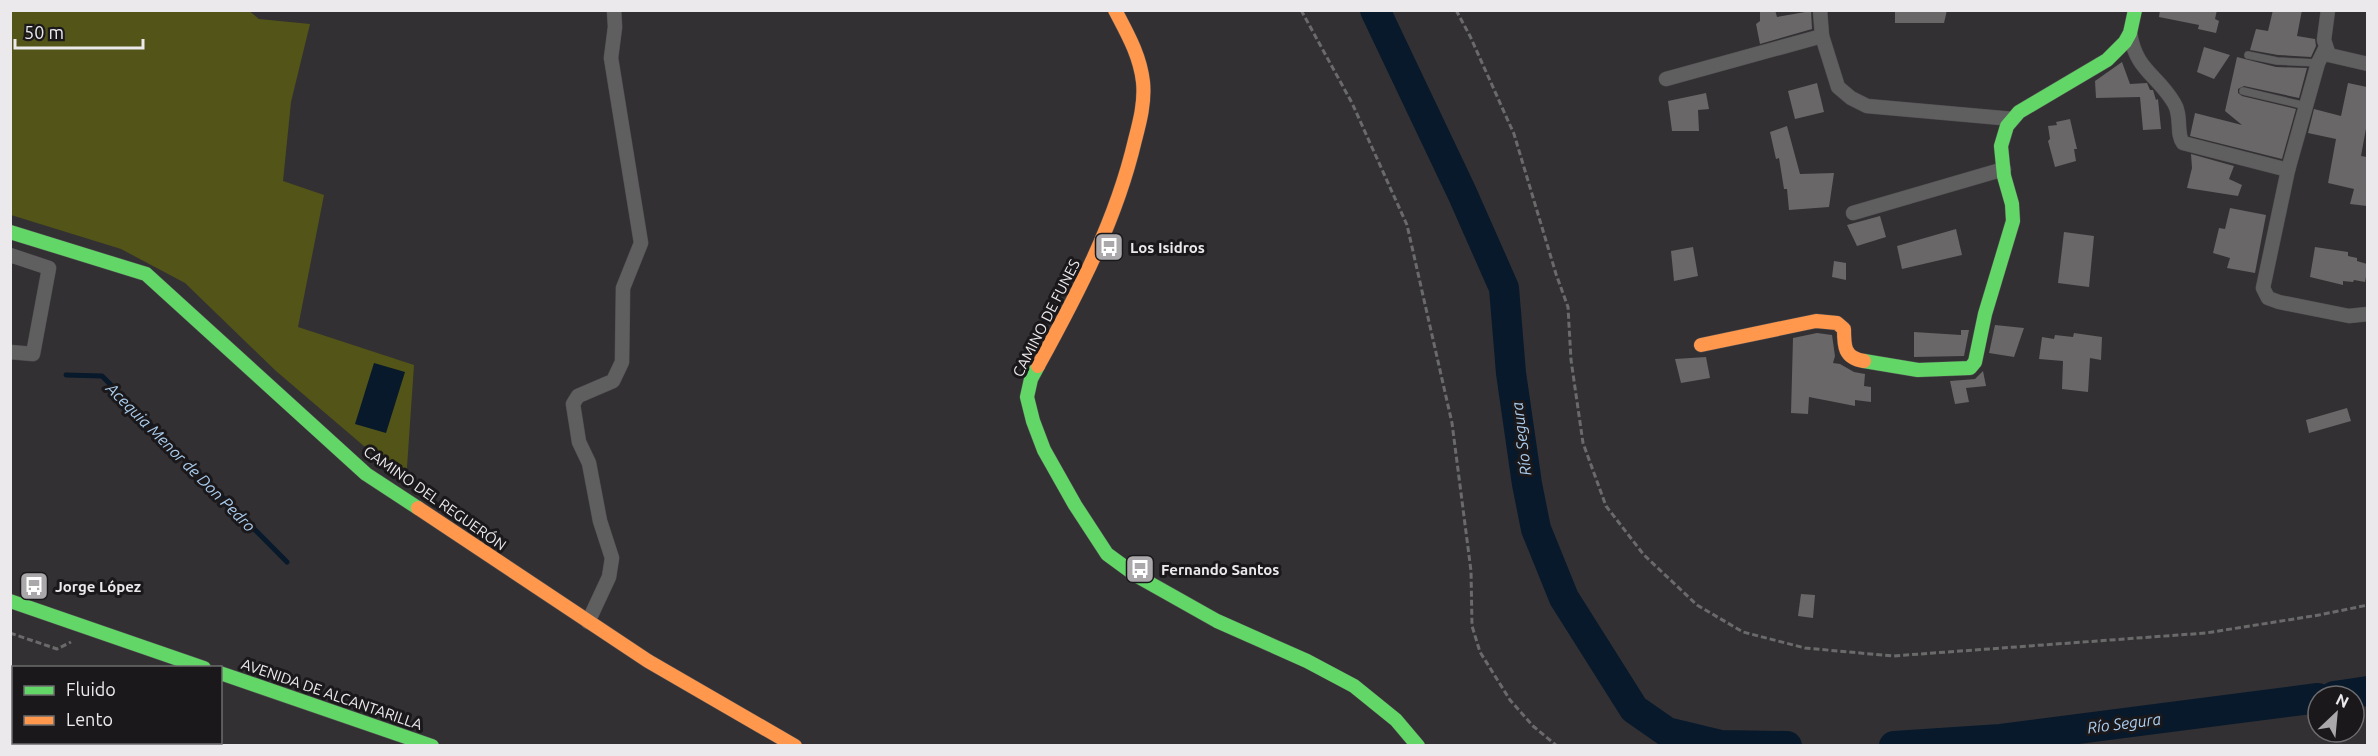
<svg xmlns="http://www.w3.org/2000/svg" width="2378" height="756" font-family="Ubuntu,sans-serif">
<rect width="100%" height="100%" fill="#323033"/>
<path fill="#535417" d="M248 10 259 19 310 24 291 102 283 181 324 195 298 327 414 365 406 482 276 371 185 283 121 249 11 215 10 11Z"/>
<path fill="#07192b" d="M374 363 405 372 386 433 355 424Z"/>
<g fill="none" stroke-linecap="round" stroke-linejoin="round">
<path stroke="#07192b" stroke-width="5" d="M66 375 102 376 287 562"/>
<g stroke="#07192b" stroke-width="30">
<path d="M1375 10 1462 193 1504 288 1511 373 1527 484 1536 529 1564 598 1634 709 1667 732 1721 745 1787 746"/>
<path d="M2334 696 2368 691"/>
<path d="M1894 746 2001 739 2318 698"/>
</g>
</g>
<g fill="#696767">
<path d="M1760 10H1775L1777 17 1811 11 1812 29 1760 44 1756 24 1760 21Z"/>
<path d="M1895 10H1947L1944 23H1895Z"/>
<path d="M2160 10H2217L2215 19 2219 21 2216 33 2198 29 2199 25 2159 17Z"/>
<path d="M2273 10H2302L2297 36 2315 39 2316 46 2311 57 2278 55 2250 50 2256 29 2268 31Z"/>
<path d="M2204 47 2230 55 2214 79 2197 72Z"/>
<path d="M2237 57 2276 67 2307 68 2299 98 2244 86 2238 89V93L2242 96 2296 109 2282 159 2190 136 2195 113 2242 125 2225 111Z"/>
<path d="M2122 62 2130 84 2147 83 2150 90H2153L2156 100 2158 99 2161 129 2143 130 2140 97 2096 98 2095 81Z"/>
<path d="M1817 83 1824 112 1795 119 1788 91Z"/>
<path d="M2348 83 2367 87V123L2361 156 2367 157V206L2350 204 2354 189 2328 183 2336 139 2308 133 2314 109 2341 116Z"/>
<path d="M1706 93 1709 109 1698 110 1699 131H1672L1668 101Z"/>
<path d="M2070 119 2077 149H2074L2076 161 2055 167 2048 141 2050 139 2048 126 2057 125 2056 122Z"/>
<path d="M1787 126 1800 174 1834 173 1829 207 1789 210 1787 189H1784L1779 158 1776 159 1770 132Z"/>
<path d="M2191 154 2234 166 2229 179 2242 185 2238 196 2187 188 2192 168Z"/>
<path d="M2230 208 2266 215 2255 273 2227 268 2230 258 2213 253 2219 228 2225 229Z"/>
<path d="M1880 216 1886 237 1857 246 1847 225Z"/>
<path d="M1956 229 1962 255 1902 269 1897 246Z"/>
<path d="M2064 232 2094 236 2089 287 2058 283Z"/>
<path d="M1693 247 1698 276 1674 281 1671 251Z"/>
<path d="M2315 247 2348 252V256L2357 258V261L2367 264V277H2366L2365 282 2354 280 2353 282 2343 281V285L2310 277Z"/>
<path d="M1834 261 1846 263V280L1832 277Z"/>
<path d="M1995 325 2024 328 2014 357 1989 353Z"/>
<path d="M1961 330H1969L1964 356 1914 357V332L1961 335Z"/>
<path d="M1817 333 1832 335 1835 356 1833 363 1840 364 1854 372 1865 374 1864 386 1871 387V402L1855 400V406L1809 397 1808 414 1791 413 1793 338Z"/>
<path d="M2074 333 2102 337 2101 360 2090 358 2088 392 2062 389 2063 361 2039 359 2042 337 2054 339 2055 335 2073 337Z"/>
<path d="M1706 357 1710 378 1681 383 1675 359Z"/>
<path d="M1983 371 1986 386 1966 388 1969 402 1955 404 1950 381 1975 379Z"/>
<path d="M2347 408 2351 421 2309 433 2306 420Z"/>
<path d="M1801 594 1815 595 1813 618 1798 616Z"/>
</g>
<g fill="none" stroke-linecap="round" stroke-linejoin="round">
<g stroke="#514f51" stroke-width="8">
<g id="lane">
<path d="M2248 55 2277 61 2318 63"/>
<path d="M2243 91 2306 106"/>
</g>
</g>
<g stroke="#514f51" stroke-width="15">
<g id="street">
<path d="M2328 10 2324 40 2329 55 2368 64"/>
<path d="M2130 33C2136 71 2157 74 2174 103 2182 115 2176 134 2183 143L2288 170"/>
<path d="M1822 36 1838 87 1851 98 1867 106 2013 119"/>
<path d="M2325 49 2318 63 2288 170 2263 288 2268 298 2279 302 2349 316 2368 314"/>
<path d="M1666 79 1822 36 1820 10"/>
<path d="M1853 213 2004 169"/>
<path d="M10 255 49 268 33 354 10 352"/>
<path d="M588 622 609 577 612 558 600 521 589 463 579 442 573 404 578 396 613 381 622 362 623 288 641 243 611 58 615 27 614 10"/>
</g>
</g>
<g stroke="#514f51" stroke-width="15">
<g id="fast">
<path d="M10 232 146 274 366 474 418 508"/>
<path d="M1864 361 1918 370 1970 368 1975 362 1985 314 2013 221 2012 204 2004 176 2001 146 2007 126 2019 112 2107 60 2125 42 2130 33 2135 10"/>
<path d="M1038 366 1031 379 1027 397 1033 421 1044 450 1075 505 1107 554 1137 576 1217 621 1307 661 1354 686 1396 720 1418 746"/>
<path d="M10 601 204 668"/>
<path d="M220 673 432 746"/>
</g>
</g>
<g stroke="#514f51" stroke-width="15">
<g id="slow">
<path d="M1701 345 1816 321 1837 323 1844 329C1844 346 1844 358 1864 361"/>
<path d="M1038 366C1078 293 1116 221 1135 140 1140 121 1145 102 1143 82 1140 55 1127 33 1115 10"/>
<path d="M418 508 648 661 795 746"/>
</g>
</g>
<g stroke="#6b6a6b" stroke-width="3" stroke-dasharray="6 3" stroke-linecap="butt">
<path d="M1301 10 1352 103 1407 225 1452 423 1471 571 1472 626 1480 652 1510 700 1533 726 1557 746"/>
<path d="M1456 10 1470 36 1514 134 1556 274 1568 307 1571 360 1583 443 1606 506 1644 555 1697 605 1743 632 1805 648 1893 656 2206 633 2319 615 2368 605"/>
<path d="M10 633 57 649 71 642"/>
<path d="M1450 746H1455"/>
</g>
<use href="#lane" stroke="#605f60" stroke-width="7"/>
<use href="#street" stroke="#605f60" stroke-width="14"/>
<use href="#fast" stroke="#63d668" stroke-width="14"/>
<use href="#slow" stroke="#ff974d" stroke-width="14"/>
</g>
<defs>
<g id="bus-square" transform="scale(1.5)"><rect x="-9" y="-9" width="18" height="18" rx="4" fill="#aaa8ab" stroke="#1a181a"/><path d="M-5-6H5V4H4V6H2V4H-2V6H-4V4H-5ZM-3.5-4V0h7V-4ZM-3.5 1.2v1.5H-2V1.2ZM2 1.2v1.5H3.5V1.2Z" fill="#fff"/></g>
</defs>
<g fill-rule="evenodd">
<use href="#bus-square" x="1109" y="247"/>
<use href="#bus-square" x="1140" y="569"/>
<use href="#bus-square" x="34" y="586"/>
</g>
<g text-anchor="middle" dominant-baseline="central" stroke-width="6" stroke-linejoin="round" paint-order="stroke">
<g font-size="15" font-weight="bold" fill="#ebe9eb" stroke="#1a181a" text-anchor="start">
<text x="1130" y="247">Los Isidros</text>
<text x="1161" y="569">Fernando Santos</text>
<text x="55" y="586">Jorge López</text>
</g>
<g font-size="15" fill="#ebe9eb" stroke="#1a181a">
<text transform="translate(1046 318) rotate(-63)">CAMINO DE FUNES</text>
<text transform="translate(435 498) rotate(35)">CAMINO DEL REGUERÓN</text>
<text transform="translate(332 694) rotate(19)">AVENIDA DE ALCANTARILLA</text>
</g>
<g font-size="16" font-style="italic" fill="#abcdee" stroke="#1a181a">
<text transform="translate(1521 439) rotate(-97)">Río Segura</text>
<text transform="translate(181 457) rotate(45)">Acequia Menor de Don Pedro</text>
<text transform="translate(2124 723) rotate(-7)">Río Segura</text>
</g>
</g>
<rect width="2378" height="756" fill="none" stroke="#ebe9eb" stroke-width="24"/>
<rect x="12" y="666" width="210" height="78" fill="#1a181a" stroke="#6e6c6e" stroke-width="1.5"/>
<rect x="24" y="686" width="30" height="9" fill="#63d668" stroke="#6e6c6e" stroke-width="1.5"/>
<text x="66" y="696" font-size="18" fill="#ebe9eb">Fluido</text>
<rect x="24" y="716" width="30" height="9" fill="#ff974d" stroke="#6e6c6e" stroke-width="1.5"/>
<text x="66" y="726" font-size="18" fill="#ebe9eb">Lento</text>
<g transform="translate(2336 714) rotate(26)"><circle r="28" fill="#1a181a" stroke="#6e6c6e" stroke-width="1.5"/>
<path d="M0-4.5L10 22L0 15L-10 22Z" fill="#aaa8ab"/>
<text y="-9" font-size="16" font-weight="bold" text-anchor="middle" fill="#ebe9eb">N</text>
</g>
<path d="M15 39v9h128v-9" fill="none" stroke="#ebe9eb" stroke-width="3"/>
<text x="24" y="39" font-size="18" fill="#ebe9eb" stroke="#1a181a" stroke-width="4.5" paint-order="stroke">50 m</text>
</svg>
